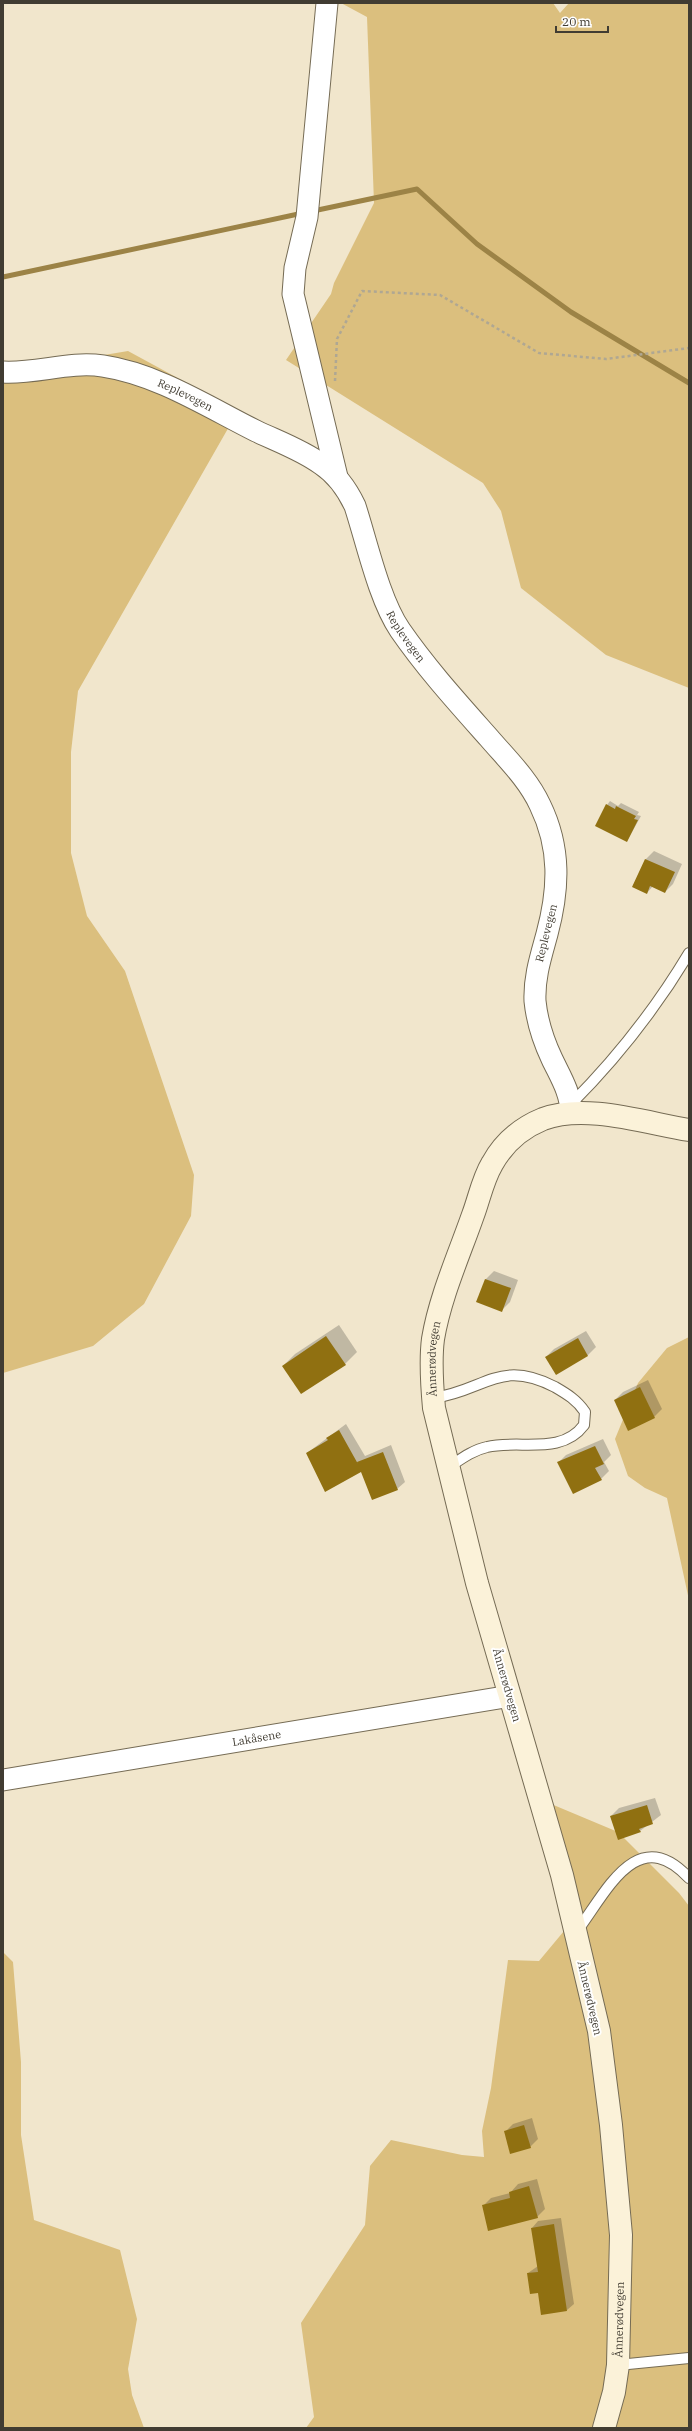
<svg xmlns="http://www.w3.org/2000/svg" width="692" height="2431" font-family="'IBM Plex Serif',serif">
<rect width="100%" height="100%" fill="#f1e6cc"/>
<g fill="#dbbf7e">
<path d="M341 3H553L560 13 569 3H689V688L606 655 521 588 501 511 483 483 286 360 331 294 334 283 374 203 367 17Z"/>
<path d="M128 351 220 401 230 425 78 691 71 752V853L87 916 125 971 194 1175 191 1216 144 1304 93 1346 3 1373V365L27 368Z"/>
<path d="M689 1337V1600L667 1498 645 1488 628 1476 615 1439 638 1383 667 1348Z"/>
<path d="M544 1801 618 1832 679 1893 689 1906V2428H306L314 2417 301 2323 365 2225 370 2166 391 2140 462 2155 484 2157 482 2131 491 2088 508 1960 539 1961 569 1925Z"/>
<path d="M3 1952 13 1962 21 2062V2135L34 2220 120 2250 137 2319 128 2369 132 2395 144 2428H3Z"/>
</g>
<g fill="#0003">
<path d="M610 801 618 806 621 803 639 812 637 815 641 816 627 841 607 805Z"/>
<path d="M654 851 682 864 673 884 665 892 653 886 647 893 633 886 646 859Z"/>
<path d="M494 1271 518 1280 510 1302 502 1310 477 1301 486 1279Z"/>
<path d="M339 1325 357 1352 345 1364 283 1366 295 1354Z"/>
<path d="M586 1331 596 1347 588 1355 556 1374 546 1357 554 1349Z"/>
<path d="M648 1380 662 1409 654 1417 615 1400 623 1392Z"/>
<path d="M346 1424 365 1456 391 1445 405 1482 397 1489 362 1470 307 1453Z"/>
<path d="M603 1439 611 1455 604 1462 609 1471 601 1479 558 1463 566 1455Z"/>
<path d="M655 1798 661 1815 640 1831 611 1816 619 1808Z"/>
<path d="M532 2118 538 2139 530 2147 505 2132 513 2124Z"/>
<path d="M537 2179 545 2209 537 2217 483 2206 491 2198 510 2193 518 2184Z"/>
<path d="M561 2218 574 2304 567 2310 539 2292 528 2273 538 2266 532 2228 538 2221Z"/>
</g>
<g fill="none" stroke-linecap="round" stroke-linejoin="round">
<g stroke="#9c8346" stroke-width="5">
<path d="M313 211 417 189 477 244 571 312 689 383"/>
<path d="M3 277 303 213"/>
</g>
</g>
<g fill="#907011">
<path d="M606 804 615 809 616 806 636 816 634 819 638 820 627 842 595 826Z"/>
<path d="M645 859 675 872 665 893 650 886 647 894 632 887Z"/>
<path d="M485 1279 511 1288 502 1312 476 1302Z"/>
<path d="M326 1336 346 1365 301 1394 282 1366Z"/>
<path d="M578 1338 588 1356 556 1375 545 1357Z"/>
<path d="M640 1387 655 1418 628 1431 614 1400Z"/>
<path d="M339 1430 358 1464 357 1462 383 1452 398 1490 372 1500 361 1472 325 1492 306 1453 328 1440 326 1438Z"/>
<path d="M595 1446 604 1464 595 1468 602 1480 573 1494 557 1462Z"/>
<path d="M647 1805 653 1824 639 1829 641 1832 618 1840 610 1816Z"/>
<path d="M524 2125 531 2148 510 2154 504 2131Z"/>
<path d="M529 2186 538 2218 488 2231 482 2205 510 2198 509 2192Z"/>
<path d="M554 2224 567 2311 541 2315 538 2293 530 2294 527 2273 538 2272 531 2228Z"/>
</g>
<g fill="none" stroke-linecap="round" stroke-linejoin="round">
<g stroke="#756b54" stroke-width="12">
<g id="service">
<path d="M571 1104C616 1059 656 1008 689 953"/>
<path d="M433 1398C485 1391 499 1358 555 1387 567 1394 577 1400 585 1412L584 1425C561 1456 519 1439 487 1447 473 1450 461 1459 449 1467"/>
<path d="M577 1931C606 1893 637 1822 689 1878"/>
<path d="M618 2365 689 2358"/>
</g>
</g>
<g stroke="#756b54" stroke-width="23">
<g id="minor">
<path d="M327 3 307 217 295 268 293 294 337 477"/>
<path id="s1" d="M3 372C36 374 69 361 103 366 157 374 208 407 256 431 277 441 302 450 321 464 336 474 347 489 355 506 367 543 379 599 400 630 427 669 458 703 489 738 507 759 528 779 540 805 561 848 559 889 547 934 541 956 534 977 535 1001 537 1021 543 1040 552 1059 560 1076 571 1093 571 1113"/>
<path id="s2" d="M3 1780 510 1696"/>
</g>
</g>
<g stroke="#756b54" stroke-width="24">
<g id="secondary">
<path id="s3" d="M604 2428 614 2392 618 2365 621 2235 611 2125 599 2031 562 1875 477 1583 434 1408C432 1386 430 1362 433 1339 440 1297 459 1255 473 1215 479 1199 483 1179 492 1164 503 1144 521 1128 543 1119 585 1103 646 1123 689 1130"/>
</g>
</g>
<path stroke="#afa793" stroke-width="2.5" stroke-dasharray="3 3" stroke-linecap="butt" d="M335 381 337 339 362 291 440 295 539 353 606 359 689 348"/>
<use href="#service" stroke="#fff" stroke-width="10"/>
<use href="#minor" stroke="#fff" stroke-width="21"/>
<use href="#secondary" stroke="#fbf2d9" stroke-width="22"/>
</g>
<g text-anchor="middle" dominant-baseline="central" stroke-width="4" stroke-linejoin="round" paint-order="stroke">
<g font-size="11" fill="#413c32" stroke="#fff">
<text stroke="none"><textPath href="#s1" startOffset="188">Replevegen</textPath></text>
<text stroke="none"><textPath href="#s1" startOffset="536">Replevegen</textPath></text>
<text transform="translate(546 933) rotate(-76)">Replevegen</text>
<text stroke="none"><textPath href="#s3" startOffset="1094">Ånnerødvegen</textPath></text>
<text transform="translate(507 1685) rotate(74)">Ånnerødvegen</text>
<text stroke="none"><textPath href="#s2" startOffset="257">Lakåsene</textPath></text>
<text transform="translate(590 1998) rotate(77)">Ånnerødvegen</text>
<text stroke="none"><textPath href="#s3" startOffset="110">Ånnerødvegen</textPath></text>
</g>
</g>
<rect width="692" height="2431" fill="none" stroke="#413c32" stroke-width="8"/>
<path d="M556 26v6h52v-6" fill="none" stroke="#413c32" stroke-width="2"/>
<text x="562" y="26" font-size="12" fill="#413c32" stroke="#ffffff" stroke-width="3" paint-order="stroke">20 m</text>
</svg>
